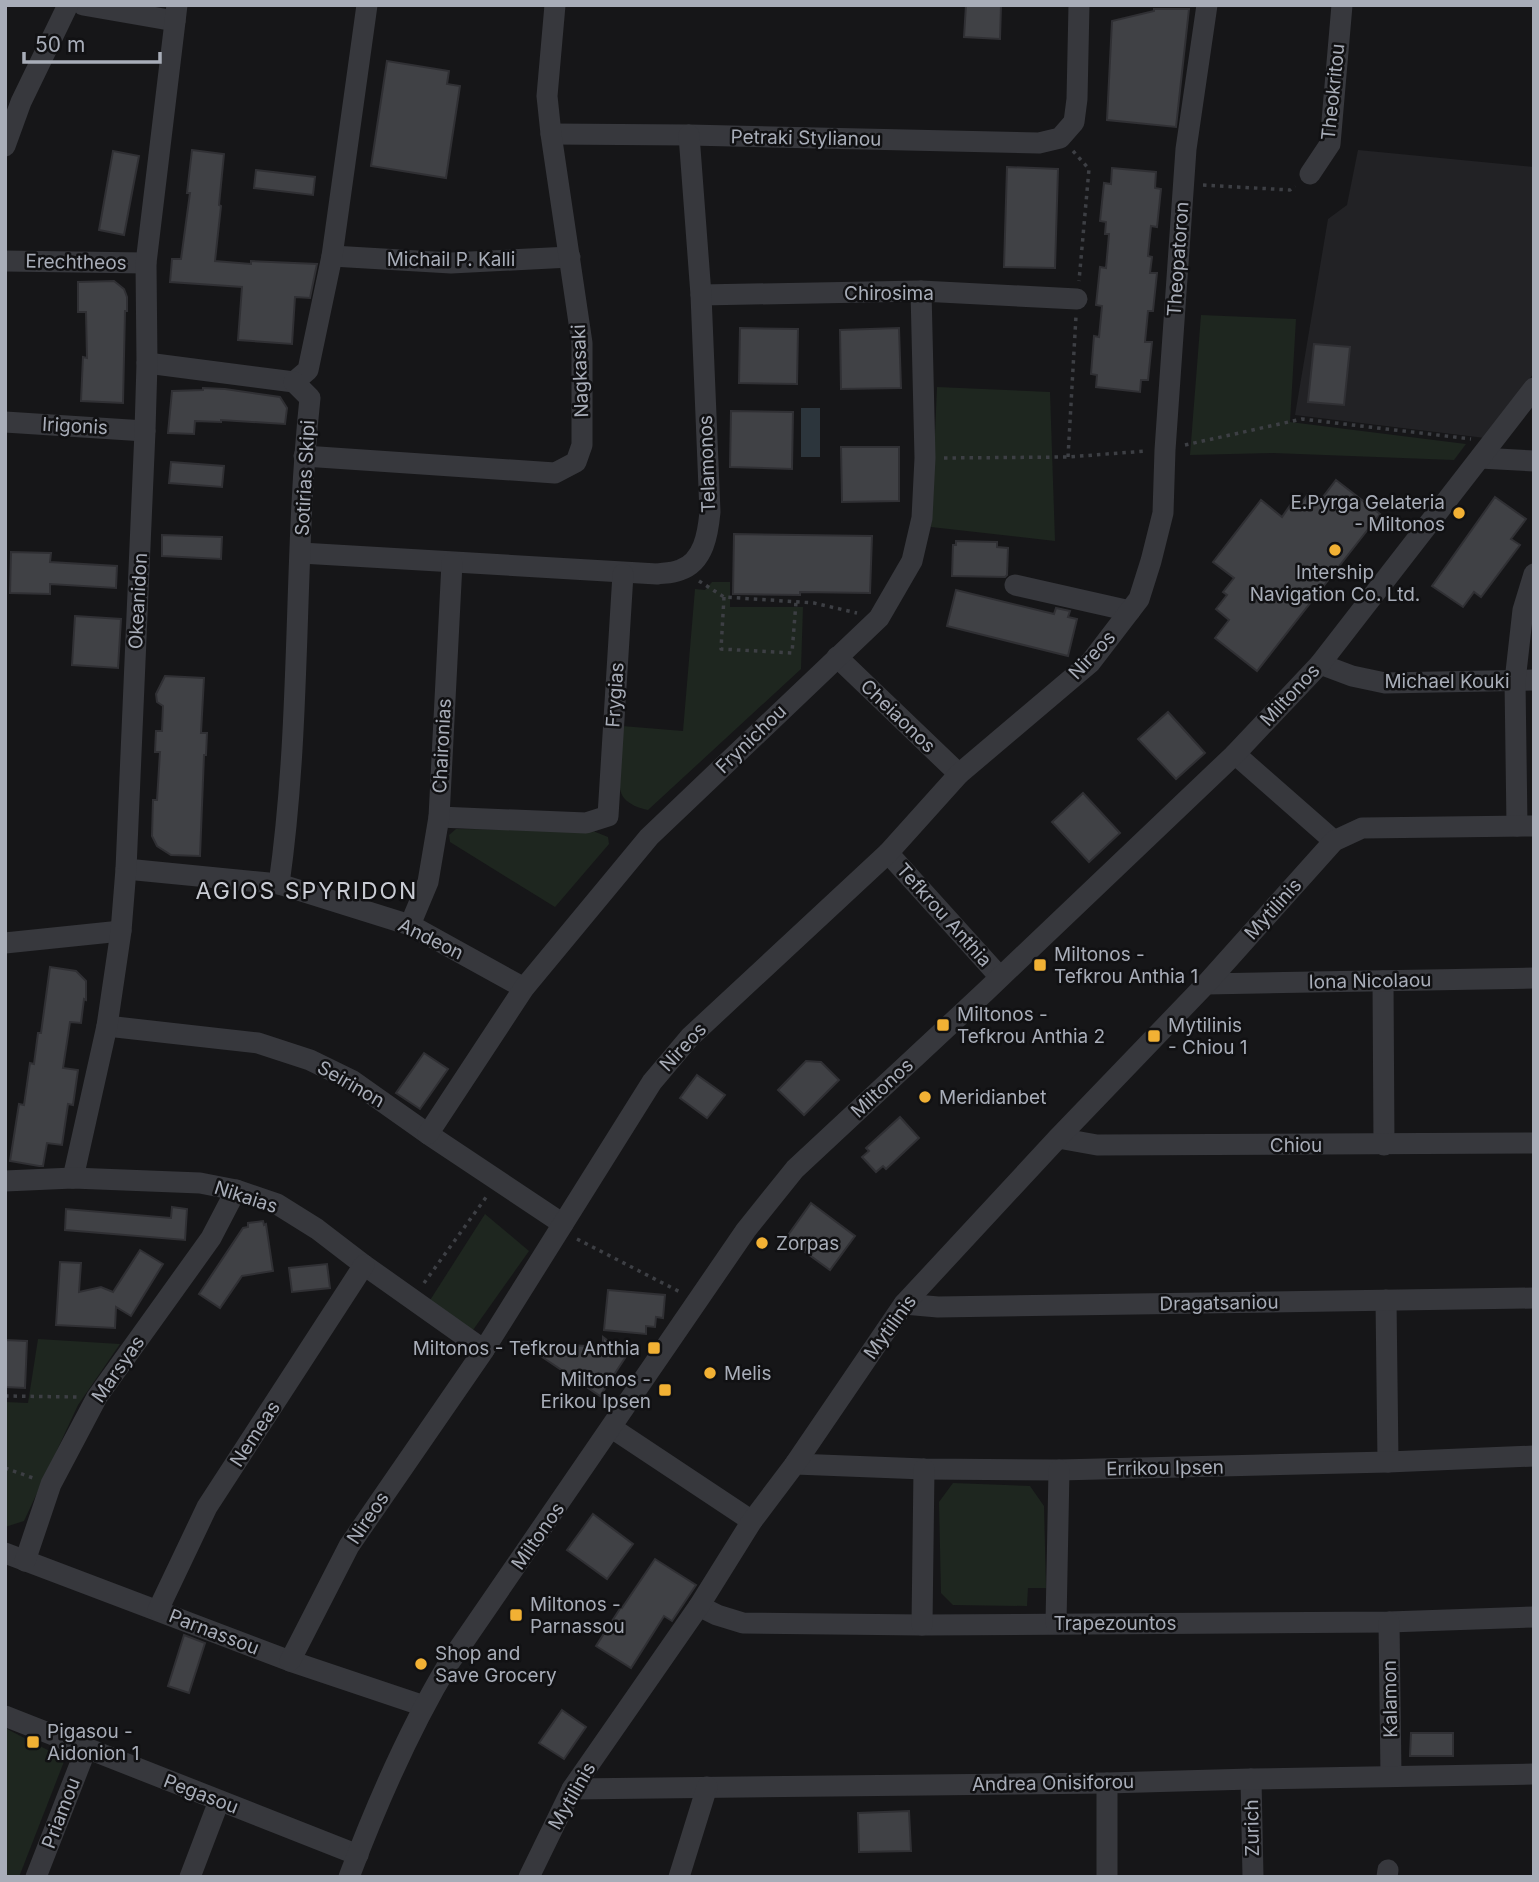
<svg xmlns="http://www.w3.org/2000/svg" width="1539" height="1882" font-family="Inter,sans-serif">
<rect width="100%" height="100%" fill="#161618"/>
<path fill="#222225" d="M1358 150 1534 167V373L1485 438 1295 415 1328 219 1347 205Z"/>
<g fill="#1e261f">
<path d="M1201 315 1296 319 1290 422 1466 444 1454 460 1273 453 1190 455Z"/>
<path d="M937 387 1050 392 1055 541 931 527Z"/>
<path d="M712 582H730V607H803L801 669 648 810C639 808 630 805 624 798 614 786 621 742 622 726L683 731 695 589 705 590Z"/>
<path d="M456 829 593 831 608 837 609 844 555 907 450 842 449 835Z"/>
<path d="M485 1214 529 1251 473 1330 427 1305Z"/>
<path d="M38 1339 120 1344 78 1405 24 1521 5 1527V1402L28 1403Z"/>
<path d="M953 1483 1030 1486 1044 1506 1046 1588H1028L1027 1606 953 1605 941 1593 939 1502Z"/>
<path d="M7 1729 65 1759 19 1877H5Z"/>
</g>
<rect fill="#2c353c" x="801" y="408" width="19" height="49"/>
<g fill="#404145" stroke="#303034" stroke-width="2">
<path d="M966 5H1001L1000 39 964 37Z"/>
<path d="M1154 9H1189L1176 127 1107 120 1112 21 1154 11Z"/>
<path d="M387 61 449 71 447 84 460 86 446 178 371 166Z"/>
<path d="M192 150 224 154 219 205 221 206 215 261 251 264V261L317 264 310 298 295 297 292 344 238 340 242 287 170 282 172 259H181L190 193H187Z"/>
<path d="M113 151 139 156 124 235 99 230Z"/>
<path d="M1007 167 1058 169 1055 268 1004 267Z"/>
<path d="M1112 168 1156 172 1155 188 1161 189 1157 227 1151 226 1148 256 1152 257 1150 273H1157L1153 311H1148L1145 342H1152L1148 380H1141L1140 392 1096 387 1097 375 1091 374 1094 336 1099 337 1102 306 1096 305 1100 267 1106 268 1109 234H1105L1106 222 1100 221 1104 183 1111 184Z"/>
<path d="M256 170 315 177 313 195 254 188Z"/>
<path d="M114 281 124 289 127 297V311H125L123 403 81 401 83 357 87 358 86 312H78V282Z"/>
<path d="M740 328 798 329 797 384 739 383Z"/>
<path d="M899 328 901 388 841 389 840 330Z"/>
<path d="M1314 344 1350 347 1344 405 1308 402Z"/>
<path d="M203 388 225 389 280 397 287 408 285 424 221 420V422L195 421 194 434 168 433 172 391 203 390Z"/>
<path d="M731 411 793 412 792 469 730 467Z"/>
<path d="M841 447H899V501L842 502Z"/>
<path d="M171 462 224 466 222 487 169 483Z"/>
<path d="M1336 480 1380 514 1257 671 1215 638 1229 620 1216 609 1227 595 1223 592 1234 578 1213 562 1261 500 1282 517 1291 504 1297 509 1308 494 1319 502Z"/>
<path d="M1495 497 1526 519 1511 539 1520 545 1481 597 1474 592 1463 607 1432 586Z"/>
<path d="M734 534 872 536 870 593 800 592V595L733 594Z"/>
<path d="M162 535 222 537 221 559 162 556Z"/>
<path d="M956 541 997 542V547L1008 548 1007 575 1005 577 952 576 953 545H956Z"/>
<path d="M11 552 51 553 50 562 117 566 116 588 50 584V594L10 593Z"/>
<path d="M956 590 1054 614 1056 608 1070 611 1068 617 1077 619 1068 656 947 626Z"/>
<path d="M75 616 121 619 118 668 72 665Z"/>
<path d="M165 676 204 678 201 733H207L206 755H204L200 856 171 855 157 846 152 836 153 800H157L160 752H155L156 731H162L163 706 157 702 156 694Z"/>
<path d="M1168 712 1205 753 1176 779 1138 739Z"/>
<path d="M1083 793 1120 833 1089 862 1052 822Z"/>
<path d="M50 967 76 971 86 981V1000L84 999 81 1023 70 1022 63 1068 78 1070 73 1105 68 1104 62 1145 47 1143 43 1166H39L10 1161 19 1104 24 1105 30 1063 34 1064 38 1033H41Z"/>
<path d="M424 1053 448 1069 420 1109 396 1093Z"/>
<path d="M806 1061 821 1062 839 1080 804 1115 778 1090Z"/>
<path d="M697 1075 725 1095 707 1118 680 1098Z"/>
<path d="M900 1117 919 1138 886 1169 883 1166 876 1172 862 1157 869 1151 866 1148Z"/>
<path d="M811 1203 855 1236 830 1270 786 1238Z"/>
<path d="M172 1207 187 1209 185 1240 65 1230 66 1209 171 1218Z"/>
<path d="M263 1221 264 1225 266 1224 273 1271 242 1276 220 1308 199 1294 243 1228 248 1227V1223Z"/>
<path d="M140 1250 163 1264 131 1316 116 1307 115 1328 56 1325 60 1262 81 1263 79 1292 101 1287 113 1292Z"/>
<path d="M327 1264 330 1288 292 1292 289 1268Z"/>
<path d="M608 1290 665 1295 663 1318 656 1317 655 1327 646 1326V1334L604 1330Z"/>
<path d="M603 1337 627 1355 600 1396 520 1342 603 1347Z"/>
<path d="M5 1340 27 1341 25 1388 5 1387Z"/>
<path d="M593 1514 633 1544 607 1579 567 1550Z"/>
<path d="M655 1559 696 1585 672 1621 664 1616 631 1668 596 1646 621 1607 622 1608Z"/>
<path d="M184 1635 205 1643 189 1693 168 1686Z"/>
<path d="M562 1710 586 1727 564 1759 539 1743Z"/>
<path d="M1411 1733H1453V1756H1410Z"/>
<path d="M909 1811 911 1851 859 1852 858 1813Z"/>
</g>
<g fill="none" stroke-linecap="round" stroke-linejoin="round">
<g stroke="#3d3f44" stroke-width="3.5" stroke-dasharray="3.5 5" stroke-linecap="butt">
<path d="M1073 151 1089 169 1079 281"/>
<path d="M1203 185 1290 190 1295 186"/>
<path d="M1185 445 1302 419 1471 439"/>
<path d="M1068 457 1076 316"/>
<path d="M944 458 1068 457 1146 451"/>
<path d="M699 581 724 597 814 603 857 613"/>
<path d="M724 597 721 649 792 653 796 602"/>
<path d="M577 1239 682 1293"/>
<path d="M424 1283 487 1196"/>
<path d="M5 1396 77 1397"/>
<path d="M5 1468 33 1478"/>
</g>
<g stroke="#37383d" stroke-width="21">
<path d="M83 5 175 21"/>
<path d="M551 134 689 135 1039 143 1060 138 1074 122 1077 99 1079 5"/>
<path d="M5 146 21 102 68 5"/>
<path d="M1310 174 1330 144 1342 5"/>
<path d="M332 256 451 263 570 257"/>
<path d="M5 261 146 263"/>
<path d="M701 295 921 291 1077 299"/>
<path d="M147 363 294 382"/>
<path d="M294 382 308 370 332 256 367 5"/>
<path d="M5 422 145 431"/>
<path d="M304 456 555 473 576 462 582 445V343L551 134 547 96 555 5"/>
<path d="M1480 458 1534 461"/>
<path d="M301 553 657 574C664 573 673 573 680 570 704 562 708 533 710 512L701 295 689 135"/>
<path d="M1015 585 1130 611"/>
<path d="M837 657 959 774"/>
<path d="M1320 664 1352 676 1385 683 1534 680"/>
<path d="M1235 754 1334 841"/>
<path d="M439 817 586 823 608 816 623 574"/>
<path d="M1517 826 1515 681 1523 610 1534 574"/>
<path d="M888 853 1000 977"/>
<path d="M126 869 279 884 410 925 524 988"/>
<path d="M279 884C302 723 293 559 310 398L294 382"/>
<path d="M410 925 428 882 439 817 452 563"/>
<path d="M5 943 121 931"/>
<path d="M1383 981 1384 1145"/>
<path d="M1206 984 1534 978"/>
<path d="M107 1026 258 1043 310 1060 353 1081 428 1134 563 1224"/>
<path d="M428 1134 524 988 649 837 879 618 912 561 922 518 925 458 921 291"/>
<path d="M1058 1138 1097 1145 1534 1143"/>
<path d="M73 1178 107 1026 121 931 126 869 145 431 147 363 146 263 177 5"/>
<path d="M5 1181 73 1178 200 1183 236 1190 277 1204 317 1229 364 1265 484 1350"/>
<path d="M1386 1300 1388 1462"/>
<path d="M904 1304 938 1307 1534 1298"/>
<path d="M612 1428 752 1521"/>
<path d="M795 1464 924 1469 1059 1470 1388 1462 1534 1456"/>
<path d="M5 1553 290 1661 424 1706"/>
<path d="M25 1561 51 1484 97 1397 211 1238 236 1190"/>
<path d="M699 1606 717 1615 743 1623 922 1625 1389 1622 1534 1617"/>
<path d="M158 1610 207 1507 364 1265"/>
<path d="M1389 1622 1391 1776"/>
<path d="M1056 1623 1059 1470"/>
<path d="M922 1625 924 1469"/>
<path d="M290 1661 349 1546 484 1350 652 1082 690 1037 888 853 959 774 1090 663 1139 599 1151 561 1163 513 1165 450 1186 149 1207 5"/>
<path d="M5 1716 358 1855"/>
<path d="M1251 1779 1253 1877"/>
<path d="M572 1789 1107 1783 1251 1779 1534 1774"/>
<path d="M36 1877 86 1749"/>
<path d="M190 1877 219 1801"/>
<path d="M349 1877C377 1803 408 1731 449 1663L746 1230 795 1169 985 992 1235 754 1320 664 1534 388"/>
<path d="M529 1877 572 1789 699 1606 752 1521 795 1464 904 1304 1058 1138 1206 984 1334 841 1362 828 1534 826"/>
<path d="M679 1877 707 1787"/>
<path d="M1107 1877V1783"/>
<path d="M1387 1877 1388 1870"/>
</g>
</g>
<g fill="#f2b134" stroke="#111113" stroke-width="2.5">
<circle cx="1459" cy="513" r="7"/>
<circle cx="1335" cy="550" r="7"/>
<rect x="1033" y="958" width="14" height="14" rx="3.5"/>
<rect x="936" y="1018" width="14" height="14" rx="3.5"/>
<rect x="1147" y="1029" width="14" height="14" rx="3.5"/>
<circle cx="925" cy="1097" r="7"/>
<circle cx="762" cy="1243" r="7"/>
<rect x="647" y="1341" width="14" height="14" rx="3.5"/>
<circle cx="710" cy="1373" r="7"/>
<rect x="658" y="1383" width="14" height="14" rx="3.5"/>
<rect x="509" y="1608" width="14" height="14" rx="3.5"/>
<circle cx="421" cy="1664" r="7"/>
<rect x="26" y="1735" width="14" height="14" rx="3.5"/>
</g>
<g text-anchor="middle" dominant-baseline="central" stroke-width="5" stroke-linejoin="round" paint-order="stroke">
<g font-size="19" fill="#a8adb8" stroke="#111113">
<text transform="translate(1333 92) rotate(-84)">Theokritou</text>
<text transform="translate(806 138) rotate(1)">Petraki Stylianou</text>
<text x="451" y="259">Michail P. Kalli</text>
<text transform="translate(1178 259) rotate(-86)">Theopatoron</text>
<text transform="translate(76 262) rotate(1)">Erechtheos</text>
<text x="889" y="293">Chirosima</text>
<text transform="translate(580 371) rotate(-92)">Nagkasaki</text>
<text transform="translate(75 426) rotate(3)">Irigonis</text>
<text transform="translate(707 464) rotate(-92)">Telamonos</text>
<text transform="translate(305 478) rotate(-87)">Sotirias Skipi</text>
<text transform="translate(138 601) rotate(-87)">Okeanidon</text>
<text transform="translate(1092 655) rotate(-47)">Nireos</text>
<text x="1447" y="681">Michael Kouki</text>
<text transform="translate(615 695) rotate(-86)">Frygias</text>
<text transform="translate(1290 695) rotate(-47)">Miltonos</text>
<text transform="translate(898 716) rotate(44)">Cheiaonos</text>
<text transform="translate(751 739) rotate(-44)">Frynichou</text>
<text transform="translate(442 746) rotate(-87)">Chaironias</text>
<text transform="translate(1273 909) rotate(-48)">Mytilinis</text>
<text transform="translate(944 915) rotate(48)">Tefkrou Anthia</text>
<text transform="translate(431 939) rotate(26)">Andeon</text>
<text transform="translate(1370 981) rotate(-1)">Iona Nicolaou</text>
<text transform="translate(683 1047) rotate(-47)">Nireos</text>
<text transform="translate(351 1084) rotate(30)">Seirinon</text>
<text transform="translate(882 1088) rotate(-43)">Miltonos</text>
<text x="1296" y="1145">Chiou</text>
<text transform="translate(246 1197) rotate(18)">Nikaias</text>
<text transform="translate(1219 1303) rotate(-1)">Dragatsaniou</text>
<text transform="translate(890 1327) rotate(-54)">Mytilinis</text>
<text transform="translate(118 1369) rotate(-55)">Marsyas</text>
<text transform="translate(255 1434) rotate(-57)">Nemeas</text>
<text transform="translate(1165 1468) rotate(-1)">Errikou Ipsen</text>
<text transform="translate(368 1518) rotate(-56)">Nireos</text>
<text transform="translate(538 1536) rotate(-55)">Miltonos</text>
<text x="1115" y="1623">Trapezountos</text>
<text transform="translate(214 1632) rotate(21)">Parnassou</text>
<text transform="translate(1390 1699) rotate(-91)">Kalamon</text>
<text transform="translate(1053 1783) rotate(-1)">Andrea Onisiforou</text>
<text transform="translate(201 1794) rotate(21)">Pegasou</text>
<text transform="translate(572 1796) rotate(-60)">Mytilinis</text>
<text transform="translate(61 1813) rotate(-69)">Priamou</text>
<text transform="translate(1252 1828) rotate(-91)">Zurich</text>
</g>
<g font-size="19" fill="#a8adb8" stroke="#111113" text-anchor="start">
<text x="1445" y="502" text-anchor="end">E.Pyrga Gelateria<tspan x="1445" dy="22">- Miltonos</tspan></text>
<text x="1335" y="572" text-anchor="middle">Intership<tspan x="1335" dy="22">Navigation Co. Ltd.</tspan></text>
<text x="1054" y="954">Miltonos -<tspan x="1054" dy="22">Tefkrou Anthia 1</tspan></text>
<text x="957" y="1014">Miltonos -<tspan x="957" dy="22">Tefkrou Anthia 2</tspan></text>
<text x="1168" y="1025">Mytilinis<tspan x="1168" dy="22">- Chiou 1</tspan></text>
<text x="939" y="1097">Meridianbet</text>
<text x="776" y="1243">Zorpas</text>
<text x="640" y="1348" text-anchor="end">Miltonos - Tefkrou Anthia</text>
<text x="724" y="1373">Melis</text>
<text x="651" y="1379" text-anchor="end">Miltonos -<tspan x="651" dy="22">Erikou Ipsen</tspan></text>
<text x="530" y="1604">Miltonos -<tspan x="530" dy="22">Parnassou</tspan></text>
<text x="435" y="1653">Shop and<tspan x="435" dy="22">Save Grocery</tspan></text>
<text x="47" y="1731">Pigasou -<tspan x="47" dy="22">Aidonion 1</tspan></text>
</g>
<g font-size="23" letter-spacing="2" fill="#c9ccd4" stroke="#111113">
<text x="307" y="891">AGIOS SPYRIDON</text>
</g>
</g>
<rect width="1539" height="1882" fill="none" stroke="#a8adb8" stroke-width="14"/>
<path d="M24 52v10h136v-10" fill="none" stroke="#a8adb8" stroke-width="3.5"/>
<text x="35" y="52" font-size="21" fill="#a8adb8" stroke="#111113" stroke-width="5" paint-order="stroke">50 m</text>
</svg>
